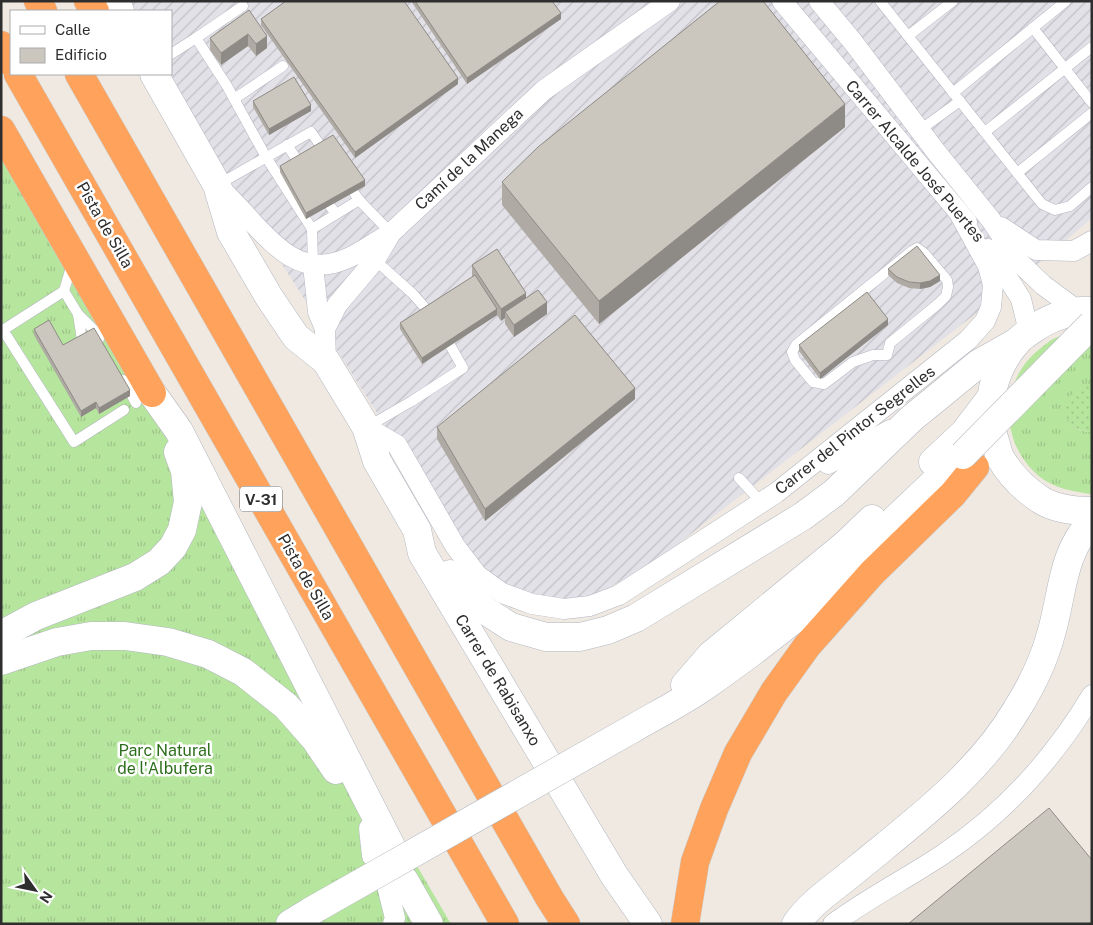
<svg xmlns="http://www.w3.org/2000/svg" width="1093" height="925" font-family="'Public Sans',sans-serif">
<defs>
<pattern id="industrial-furrows" width="10" height="10" patternUnits="userSpaceOnUse" patternTransform="scale(1.25)"><rect width="10" height="10" fill="#e3e1e8"/><path d="M-1 1l2-2M0 10L10 0M9 11l2-2" fill="none" stroke="#c3c1c7"/></pattern>
<pattern id="grass-tufts" width="24" height="20" patternUnits="userSpaceOnUse" patternTransform="scale(1.25)"><rect width="24" height="20" fill="#b6e59e"/><path d="M3 7l-1-3M5 7V3M7 7l1-3M15 17l-1-3M17 17v-4M19 17l1-3" fill="none" stroke="#9dc588"/></pattern>
<pattern id="garden-dots" width="8" height="8" patternUnits="userSpaceOnUse" patternTransform="scale(1.25)"><rect width="8" height="8" fill="#b6e59e"/><path d="M2 2h.1M6 6h.1" fill="none" stroke="#9dc588" stroke-width="1.8" stroke-linecap="round"/></pattern>
</defs>
<rect width="100%" height="100%" fill="#efe9e1"/>
<path fill="url(#industrial-furrows)" d="M122 1H1092V218L1018 281 652 564 574 607 488 587 178 101 163 74H171V11H127Z"/>
<g fill="url(#grass-tufts)">
<path d="M1 154 451 924H1Z"/>
<path d="M1079 330 1092 331V386H1090L1071 424C1077 430 1083 432 1092 432V494H1090C1073 491 1055 489 1040 477 999 444 998 380 1041 348 1045 345 1049 341 1053 339 1061 335 1071 333 1079 330Z"/>
</g>
<path fill="url(#garden-dots)" d="M1090 386H1092V432C1058 432 1056 390 1090 386Z"/>
<g fill="none" stroke-linecap="round" stroke-linejoin="round">
<g stroke="#b4b7c1" stroke-width="11">
<g id="lane">
<path d="M880 1 1042 204 1055 210 1070 206 1092 187"/>
<path d="M1033 28 1092 103"/>
<path d="M908 36 953 1"/>
<path d="M196 38 227 86 266 157 312 229 313 265"/>
<path d="M171 54 196 38 243 6"/>
<path d="M953 93 1066 1"/>
<path d="M234 99 283 66"/>
<path d="M920 130 960 101"/>
<path d="M985 132 1092 47"/>
<path d="M287 145 302 167"/>
<path d="M1017 173 1092 113"/>
<path d="M346 181 359 200 391 233"/>
<path d="M219 184 311 132 327 155"/>
<path d="M322 195 336 214"/>
<path d="M312 229 359 200"/>
<path d="M917 248 924 253 947 280 948 287 946 296 938 304 890 343 887 355H873L853 362 824 384 813 382 795 360 792 352 796 345 912 251Z"/>
<path d="M375 260 412 293 428 311"/>
<path d="M72 264 64 291 78 314 94 330 99 339"/>
<path d="M64 291 3 330 74 442 124 410"/>
<path d="M78 314 82 340 86 346"/>
<path d="M123 380 136 403"/>
<path d="M367 427 412 401 463 368 450 345"/>
<path d="M739 478 761 502"/>
</g>
</g>
<g stroke="#b4b7c1" stroke-width="21">
<g id="street">
<path d="M782 1 967 222"/>
<path d="M819 1 853 42 937 153 991 220 1020 263 1043 285 1078 311"/>
<path d="M220 188C231 199 242 210 252 222 275 246 298 272 334 263 354 258 372 244 389 234"/>
<path d="M1001 227 1036 250 1074 251 1092 241"/>
<path d="M988 249 997 261 1021 299 1029 332"/>
<path d="M313 265 318 312 325 329"/>
<path d="M326 361 325 329 337 305 375 260 391 233 544 90 670 1"/>
<path d="M366 427 397 445 455 546 477 575 502 593 532 604 564 609 590 606 619 595 776 493 968 340 985 321 991 307 993 285 988 266 958 211"/>
<path d="M828 464 890 430"/>
<path d="M369 828 372 856"/>
<path d="M388 890 395 918 393 924"/>
<path d="M833 924C868 898 906 879 942 855 1005 813 1053 760 1092 695"/>
</g>
</g>
<g stroke="#b4b7c1" stroke-width="29">
<g id="secondary">
<path d="M115 1 120 11"/>
<path d="M154 74 217 185 231 232 269 297 296 337 326 361 366 427 377 461 417 530 422 553 614 875 648 924"/>
<path d="M1092 311C1075 309 1055 316 1041 324 1032 330 1023 335 1017 342 993 369 984 407 995 441 997 447 998 454 1001 459 1011 476 1024 489 1041 500 1055 509 1075 511 1092 511"/>
<path d="M152 393 179 431 391 846"/>
<path d="M933 462 964 433 990 399"/>
<path d="M863 547 887 527 963 455"/>
<path d="M450 574 462 591 486 611 511 627 546 637H580L608 630 636 618 803 516 834 493 912 418 939 396 978 364 1017 342"/>
<path d="M1 638 10 630 36 616 135 577 159 562 173 547 182 530 188 502 185 471 178 452"/>
<path d="M1 661 57 642 91 636H125L168 642 208 654 243 672 286 706 315 739 336 770"/>
<path d="M685 685 711 655 846 544 872 519"/>
<path d="M632 729C656 715 682 702 705 686 769 642 829 592 888 541"/>
<path d="M404 880 429 924"/>
<path d="M290 924 313 910"/>
<path d="M796 924C812 901 837 886 858 868 915 821 978 775 1017 709 1032 685 1044 660 1051 634 1063 594 1061 554 1092 521"/>
</g>
</g>
<g stroke="#c9c9c9" stroke-width="29">
<g id="highway">
<path d="M38 1 43 11"/>
<path d="M88 1 95 11"/>
<path d="M1 45 11 62"/>
<path d="M18 74 505 924"/>
<path d="M79 74 550 899 566 924"/>
<path d="M1 130 152 393"/>
<path d="M685 924 695 862 714 809 738 753 774 692 807 646 872 573 953 494 975 467"/>
</g>
</g>
<use href="#lane" stroke="#fff" stroke-width="10"/>
<use href="#street" stroke="#fff" stroke-width="20"/>
<use href="#secondary" stroke="#fff" stroke-width="28"/>
<use href="#highway" stroke="#ffa35c" stroke-width="28"/>
<g stroke="#b4b7c1" stroke-width="29" stroke-linecap="butt">
<g id="secondary-bridge">
<path d="M963 455 1092 324"/>
<path d="M313 910 632 729"/>
</g>
</g>
<use href="#secondary-bridge" stroke="#fff" stroke-width="28"/>
</g>
<g fill="#afaba4">
<path d="M411 1H552L561 19 467 84Z"/>
<path d="M249 10 267 48 256 56 248 46 221 65 210 50V38Z"/>
<path d="M261 19 458 84 355 158 261 25Z"/>
<path d="M253 101 311 111 269 135 253 107Z"/>
<path d="M845 127 599 324 502 205V182Z"/>
<path d="M280 166 365 186 306 219 280 172Z"/>
<path d="M472 265 526 298 547 314 514 337 505 324V318L501 321 497 315 422 364 400 329V323L472 277Z"/>
<path d="M888 269 940 281 930 287 920 289 909 288 897 283 888 275Z"/>
<path d="M888 325 820 379 799 351V345Z"/>
<path d="M34 329 63 345 130 396 99 414 96 408 81 417 34 335Z"/>
<path d="M635 399 485 521 437 439V427Z"/>
</g>
<g fill="#8e8b86">
<path d="M561 13V19L467 84V78Z"/>
<path d="M248 34V46L221 65V53Z"/>
<path d="M267 36V48L256 56V44Z"/>
<path d="M458 78V84L355 158V152Z"/>
<path d="M845 104V127L599 324V301Z"/>
<path d="M311 105V111L269 135V129Z"/>
<path d="M365 180V186L306 219V213Z"/>
<path d="M940 275V281L930 287 920 289V283Z"/>
<path d="M526 293V305L505 312V318L501 321V309Z"/>
<path d="M547 302V314L514 337V325Z"/>
<path d="M497 309V315L422 364V358Z"/>
<path d="M888 319V325L820 379V373Z"/>
<path d="M635 388V399L485 521V509Z"/>
<path d="M130 390V396L99 414V408Z"/>
<path d="M96 402V408L81 417V411Z"/>
</g>
<g fill="#cbc7bf" stroke="#8e8b86">
<path d="M286 1H404L458 78 355 152 261 19Z"/>
<path d="M415 1H552L561 13 467 78Z"/>
<path d="M720 1H763L845 104 599 301 502 182 538 147Z"/>
<path d="M249 10 267 36 256 44 248 34 221 53 210 38Z"/>
<path d="M294 77 311 105 269 129 253 101Z"/>
<path d="M333 135 365 180 306 213 280 166Z"/>
<path d="M917 246 940 275 930 281 920 283 909 282 897 277 888 269Z"/>
<path d="M497 249 526 293 501 309 472 265Z"/>
<path d="M475 275 497 309 422 358 400 323Z"/>
<path d="M538 290 547 302 514 325 505 312Z"/>
<path d="M867 292 888 319 820 373 799 345Z"/>
<path d="M575 315 635 388 485 509 437 427Z"/>
<path d="M49 320 63 345 94 328 130 390 99 408 96 402 81 411 34 329Z"/>
<path d="M1049 808 1092 860V924H908Z"/>
</g>
<g text-anchor="middle" dominant-baseline="central" stroke-width="5" stroke-linejoin="round" paint-order="stroke">
<rect fill="#fff" stroke="#6d6d6d" stroke-width="1" x="240" y="486.5" width="42" height="25" rx="4"/>
<g font-size="15" font-weight="bold" fill="#2e2e2e">
<text x="261" y="499">V-31</text>
</g>
<g font-size="16" fill="#2e2e2e" stroke="#fff">
<text transform="translate(469 159) rotate(-43)">Camí de la Manega</text>
<text transform="translate(915 161) rotate(50)">Carrer Alcalde José Puertes</text>
<text transform="translate(105 225) rotate(60)">Pista de Silla</text>
<text transform="translate(855 430) rotate(-38)">Carrer del Pintor Segrelles</text>
<text transform="translate(306 577) rotate(60)">Pista de Silla</text>
<text transform="translate(498 680) rotate(59)">Carrer de Rabisanxo</text>
</g>
<g font-size="16" fill="#2c6e1b" stroke="#fff">
<text x="165" y="750">Parc Natural<tspan x="165" dy="18">de l'Albufera</tspan></text>
</g>
</g>
<rect width="1093" height="925" fill="none" stroke="#2e2e2e" stroke-width="5"/>
<rect x="10" y="10" width="162" height="65" fill="#ffffff" stroke="#ababab"/>
<rect x="20" y="26" width="25" height="8" fill="#ffffff" stroke="#ababab"/>
<text x="55" y="35" font-size="15" fill="#2e2e2e">Calle</text>
<rect x="20" y="48" width="25" height="15" fill="#cbc7bf" stroke="#ababab"/>
<text x="55" y="60" font-size="15" fill="#2e2e2e">Edificio</text>
<g transform="translate(35 890) rotate(123)" stroke="#ffffff" stroke-width="4" paint-order="stroke">
<path d="M0-4L9 19L0 12L-9 19Z" fill="#2e2e2e"/>
<text y="-8" font-size="14" font-weight="bold" text-anchor="middle" fill="#2e2e2e">N</text>
</g>
</svg>
